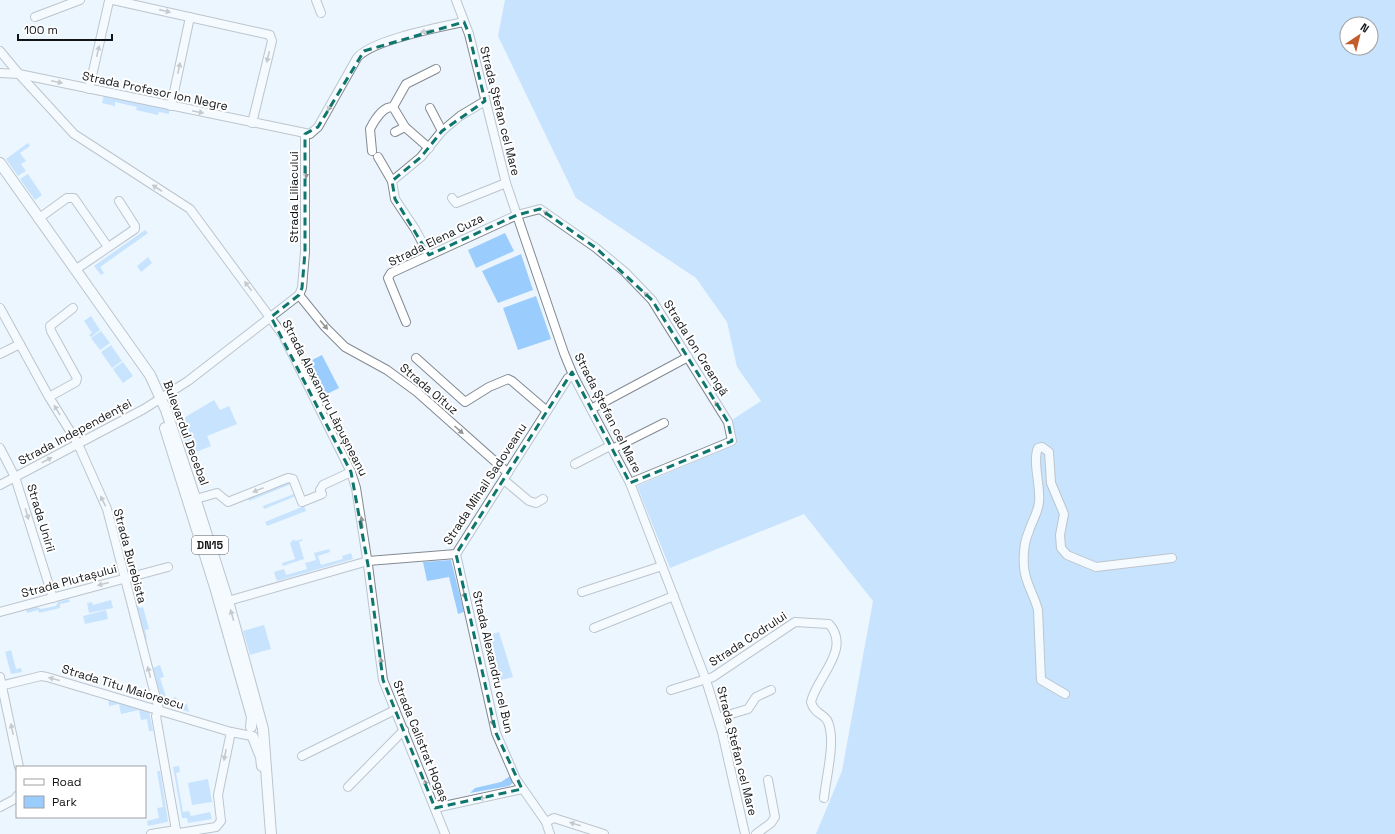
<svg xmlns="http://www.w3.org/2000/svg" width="1395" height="834" font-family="'Space Grotesk',sans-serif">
<rect width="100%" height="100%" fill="#ecf5fe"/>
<g fill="#9acdfd" fill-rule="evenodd">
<path d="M505 0H1395V834H816L842 771 873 601 804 514 670 568 637 486 737 444 732 420 761 401 737 367 727 322 696 278 576 198 498 36ZM1347 24H1371V48H1347Z"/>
<path d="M104 95 169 109V114L159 112 158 115 136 110 137 107 115 102V106L102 103Z"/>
<path d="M28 143 30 146 20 153 26 161 21 164 26 171 18 176 6 159Z"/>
<path d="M28 174 42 195 35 200 20 179Z"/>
<path d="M145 230 148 233 100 267 104 273 101 275 94 266Z"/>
<path d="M505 233 514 251 476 268 468 250Z"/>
<path d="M521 254 533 290 498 303 482 271Z"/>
<path d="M148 257 152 263 141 272 137 266Z"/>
<path d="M536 296 551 339 518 350 503 308Z"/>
<path d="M91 316 100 330 91 337 89 335 92 333 84 321Z"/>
<path d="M101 331 110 343 100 350 91 338Z"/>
<path d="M111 345 122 361 112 368 101 352Z"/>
<path d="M322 355 339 388 323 396 306 363Z"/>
<path d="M123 362 133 376 123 383 113 369Z"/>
<path d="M214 400 220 410 229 406 237 424 207 436 211 446 189 455 179 425 187 416Z"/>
<path d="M288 478 291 484 249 501 248 498Z"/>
<path d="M294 494 296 496 264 509 263 506Z"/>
<path d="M304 506 306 511 267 526 265 522Z"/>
<path d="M294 539 295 541 303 539V540L299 542 304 559 283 566 282 563 295 559 290 543Z"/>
<path d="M329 549 330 552 318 556 321 565 343 559 342 556 351 553 353 559 277 581 274 572 284 569 286 575 307 569 305 563 316 560 314 553Z"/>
<path d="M451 560 464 612 458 614 449 577 427 581 423 562Z"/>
<path d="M69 599 70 602 60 604V608L39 613 38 610 27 613 26 609 37 607 41 609 56 606 58 602Z"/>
<path d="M111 600 113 608 89 613 87 603 92 602 93 605Z"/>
<path d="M134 600H137L139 608 143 607 149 629 145 630 147 639 145 640Z"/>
<path d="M106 610 108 619 85 624 83 616Z"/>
<path d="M264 625 271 649 250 655 243 631Z"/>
<path d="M499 632 513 677 493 682 482 637Z"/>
<path d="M11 650 16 669 21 668 22 672 11 674 5 652Z"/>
<path d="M160 665 164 677 160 678 167 700 176 697 179 706 187 704 189 712 164 704 162 701 153 668Z"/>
<path d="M108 697 149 711 153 731H149L147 719 141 720 139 710 121 714 119 704 109 706Z"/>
<path d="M179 766 180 772 176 773 183 812 189 811 191 816 210 812 212 819 188 823 187 818H182L173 767Z"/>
<path d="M157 771H160L168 821 167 822 148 826 147 821 159 818 157 808 163 807Z"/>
<path d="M510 776 513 783 509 786 470 793 475 788 501 782Z"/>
<path d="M208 779 212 802 192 805 188 783Z"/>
</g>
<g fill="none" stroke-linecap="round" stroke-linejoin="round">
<g stroke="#828a92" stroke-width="10">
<g id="minor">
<path d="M113 0 270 35 272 41 252 123"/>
<path d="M316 0 321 13"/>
<path d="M456 0 469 34 506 183 564 353 573 375 630 483 706 680 722 732 745 834"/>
<path d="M35 17 80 0"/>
<path d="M0 51 19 74 74 134 190 209 283 335 351 472 356 488 368 565 383 680 445 834"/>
<path d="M0 73 19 74 310 134 318 127 357 58C371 40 440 27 464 22"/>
<path d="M89 89 109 1"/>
<path d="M171 106 190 17"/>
<path d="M393 107 405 127 429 148"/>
<path d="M430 108 442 131"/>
<path d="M395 132 405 127"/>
<path d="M372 151 370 129C374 121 383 106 393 107L406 84 436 69"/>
<path d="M378 157 392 181"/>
<path d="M452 198 456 203 506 183"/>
<path d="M38 219 67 198H74L108 247"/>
<path d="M429 255 415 229 395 199 392 181 421 157 442 131 460 116 485 101"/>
<path d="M75 270 135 229V226L119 201"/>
<path d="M299 295 325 327 345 347 387 370 417 392 508 473"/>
<path d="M0 308 49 397 78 444 107 509 159 710 156 716 176 830"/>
<path d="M406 322 388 278 391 273 517 215 540 209 596 248 625 272 652 300 728 422 732 441 630 483"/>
<path d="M0 354 20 344"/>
<path d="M416 358 465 402 489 387 508 379 512 381 547 411"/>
<path d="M49 397 76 382 77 378 51 331 50 326 73 308"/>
<path d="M591 409 688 357"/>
<path d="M0 448 15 477 53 598"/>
<path d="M612 449 664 423"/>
<path d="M575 464 610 446"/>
<path d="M504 480 529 501 536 503 543 499"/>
<path d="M0 485 144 409 188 381 299 295 302 288 305 252V134"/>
<path d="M196 499 217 493 228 502 288 478 293 479 302 502 322 494 320 490 323 485 351 472"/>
<path d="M456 554 496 733 516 779 546 822 550 834"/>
<path d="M582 592 662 566"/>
<path d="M228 601 368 561 456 554 568 378 573 375"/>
<path d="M0 612 168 567"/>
<path d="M594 628 674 596"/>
<path d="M0 677 19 767"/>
<path d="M0 686 41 676 47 677 231 732 252 736"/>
<path d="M671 690 713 677 795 622 829 624C852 649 816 678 811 702 814 714 825 714 828 722 836 741 826 777 824 798"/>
<path d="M1065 694 1041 680 1038 610C1034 594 1025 583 1024 567 1023 554 1024 542 1029 531 1032 521 1038 513 1039 502 1041 487 1032 461 1038 448L1042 447 1049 452 1051 483 1064 514 1060 535 1061 548 1067 555 1096 567 1172 558"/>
<path d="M718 718 748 709 756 697 771 690"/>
<path d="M302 756 395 710"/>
<path d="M348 787 404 730"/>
<path d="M0 807 15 799 17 796"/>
<path d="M435 808 522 789"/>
<path d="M546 822 554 818 604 834"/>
<path d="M151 834 176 830 179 833 216 827 221 821 218 795 231 732"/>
<path d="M756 834 771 823 775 817 768 780"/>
</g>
</g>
<g stroke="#828a92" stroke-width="12">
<g id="major">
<path d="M0 163 150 375 166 410 196 501 228 601 263 729 271 834"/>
<path d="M165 428 215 587 252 717 251 727"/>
<path d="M253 737 261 757 262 766"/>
</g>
</g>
<use href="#minor" stroke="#fff" stroke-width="8"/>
<use href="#major" stroke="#fff" stroke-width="10"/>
</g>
<defs><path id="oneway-solid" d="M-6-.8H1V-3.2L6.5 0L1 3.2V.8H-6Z"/></defs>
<g fill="#949697">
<use href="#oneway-solid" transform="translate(165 11) rotate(13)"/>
<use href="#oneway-solid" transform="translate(426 31) rotate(166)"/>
<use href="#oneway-solid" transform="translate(98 51) rotate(-77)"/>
<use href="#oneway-solid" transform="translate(268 57) rotate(103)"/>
<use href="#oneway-solid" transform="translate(179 68) rotate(-78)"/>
<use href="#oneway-solid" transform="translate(57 82) rotate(12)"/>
<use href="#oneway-solid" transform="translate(330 106) rotate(119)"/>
<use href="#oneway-solid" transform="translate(198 112) rotate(12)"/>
<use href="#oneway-solid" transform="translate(306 173) rotate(90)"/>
<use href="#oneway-solid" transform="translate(157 188) rotate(-147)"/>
<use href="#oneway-solid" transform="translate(548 214) rotate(-145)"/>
<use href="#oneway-solid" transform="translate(248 286) rotate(-127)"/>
<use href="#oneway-solid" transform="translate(648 296) rotate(-134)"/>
<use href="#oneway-solid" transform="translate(324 325) rotate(50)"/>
<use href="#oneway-solid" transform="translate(718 406) rotate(-122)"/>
<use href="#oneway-solid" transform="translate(57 410) rotate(-121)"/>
<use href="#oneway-solid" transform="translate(459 430) rotate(42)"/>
<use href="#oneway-solid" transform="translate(47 460) rotate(-28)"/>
<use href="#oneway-solid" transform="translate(258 490) rotate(158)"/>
<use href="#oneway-solid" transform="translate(103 501) rotate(-116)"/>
<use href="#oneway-solid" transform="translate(27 514) rotate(73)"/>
<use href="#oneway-solid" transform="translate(362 522) rotate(-99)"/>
<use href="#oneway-solid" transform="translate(103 584) rotate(165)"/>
<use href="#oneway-solid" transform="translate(464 593) rotate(78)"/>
<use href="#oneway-solid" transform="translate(232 615) rotate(-106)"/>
<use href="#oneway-solid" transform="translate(381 663) rotate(-97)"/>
<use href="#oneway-solid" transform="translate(149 672) rotate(-105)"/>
<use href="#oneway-solid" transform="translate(54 679) rotate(-165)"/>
<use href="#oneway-solid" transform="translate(492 720) rotate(76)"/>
<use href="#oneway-solid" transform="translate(12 729) rotate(-102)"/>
<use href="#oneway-solid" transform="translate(225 755) rotate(101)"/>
<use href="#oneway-solid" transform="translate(426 785) rotate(-111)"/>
<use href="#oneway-solid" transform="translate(484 798) rotate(168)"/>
<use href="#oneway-solid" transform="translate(575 824) rotate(-162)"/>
</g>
<path d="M0 0H1395V834H0ZM464 22 469 34 485 101 442 131 421 157 392 181 395 199 429 255 517 215 540 209 596 248 652 300 728 422 732 441 630 483 572 372 456 554 496 733 522 789 435 808 383 680 368 565 351 472 271 317 299 295 302 288 305 252V134L318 127 364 51Z" fill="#ecf5fe" fill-opacity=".55" fill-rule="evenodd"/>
<path fill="none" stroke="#0f766e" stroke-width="3" stroke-dasharray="8 5" stroke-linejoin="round" d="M464 22 469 34 485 101 442 131 421 157 392 181 395 199 429 255 517 215 540 209 596 248 652 300 728 422 732 441 630 483 572 372 456 554 496 733 522 789 435 808 383 680 368 565 351 472 271 317 299 295 302 288 305 252V134L318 127 364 51Z"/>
<g text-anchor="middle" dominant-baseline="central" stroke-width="4" stroke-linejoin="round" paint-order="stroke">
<rect fill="#fff" stroke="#595b5d" stroke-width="1" x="192" y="536" width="36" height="18" rx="3"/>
<g font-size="11" font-weight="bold" fill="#121518">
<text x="210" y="545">DN15</text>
</g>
<g font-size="12" fill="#121518" stroke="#fff">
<text transform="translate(155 91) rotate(12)">Strada Profesor Ion Negre</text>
<text transform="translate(500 111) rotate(76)">Strada Ștefan cel Mare</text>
<text transform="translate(294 197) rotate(-90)">Strada Liliacului</text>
<text transform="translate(436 240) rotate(-26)">Strada Elena Cuza</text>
<text transform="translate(696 348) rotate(58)">Strada Ion Creangă</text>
<text transform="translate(429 389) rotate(40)">Strada Oituz</text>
<text transform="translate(325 398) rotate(63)">Strada Alexandru Lăpușneanu</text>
<text transform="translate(608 413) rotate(63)">Strada Ștefan cel Mare</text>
<text transform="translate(75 432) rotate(-28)">Strada Independenței</text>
<text transform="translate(186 433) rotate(70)">Bulevardul Decebal</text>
<text transform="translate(485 484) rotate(-57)">Strada Mihail Sadoveanu</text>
<text transform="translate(41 518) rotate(73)">Strada Unirii</text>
<text transform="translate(130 556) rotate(75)">Strada Burebista</text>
<text transform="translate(69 581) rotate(-15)">Strada Plutașului</text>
<text transform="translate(748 639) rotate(-33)">Strada Codrului</text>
<text transform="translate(493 662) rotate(77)">Strada Alexandru cel Bun</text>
<text transform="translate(123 687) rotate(17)">Strada Titu Maiorescu</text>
<text transform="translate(421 741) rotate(68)">Strada Calistrat Hogaș</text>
<text transform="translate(737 751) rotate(76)">Strada Ștefan cel Mare</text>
</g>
</g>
<rect x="16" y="766" width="130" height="52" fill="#ffffff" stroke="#a0a1a3"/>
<rect x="24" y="779" width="20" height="6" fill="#ffffff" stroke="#a0a1a3"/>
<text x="52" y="786" font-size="12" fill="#121518">Road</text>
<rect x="24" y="796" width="20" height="12" fill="#9acdfd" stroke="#a0a1a3"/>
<text x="52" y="806" font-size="12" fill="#121518">Park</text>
<g transform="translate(1359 36) rotate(35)"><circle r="19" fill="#ffffff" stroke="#a0a1a3"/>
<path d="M0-3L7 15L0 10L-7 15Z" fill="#c25c2c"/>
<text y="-6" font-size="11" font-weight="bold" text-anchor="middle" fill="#121518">N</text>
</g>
<path d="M18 34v6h94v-6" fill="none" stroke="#121518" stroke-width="2"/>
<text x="24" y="34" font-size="12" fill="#121518" stroke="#ffffff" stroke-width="3" paint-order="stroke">100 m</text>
</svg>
